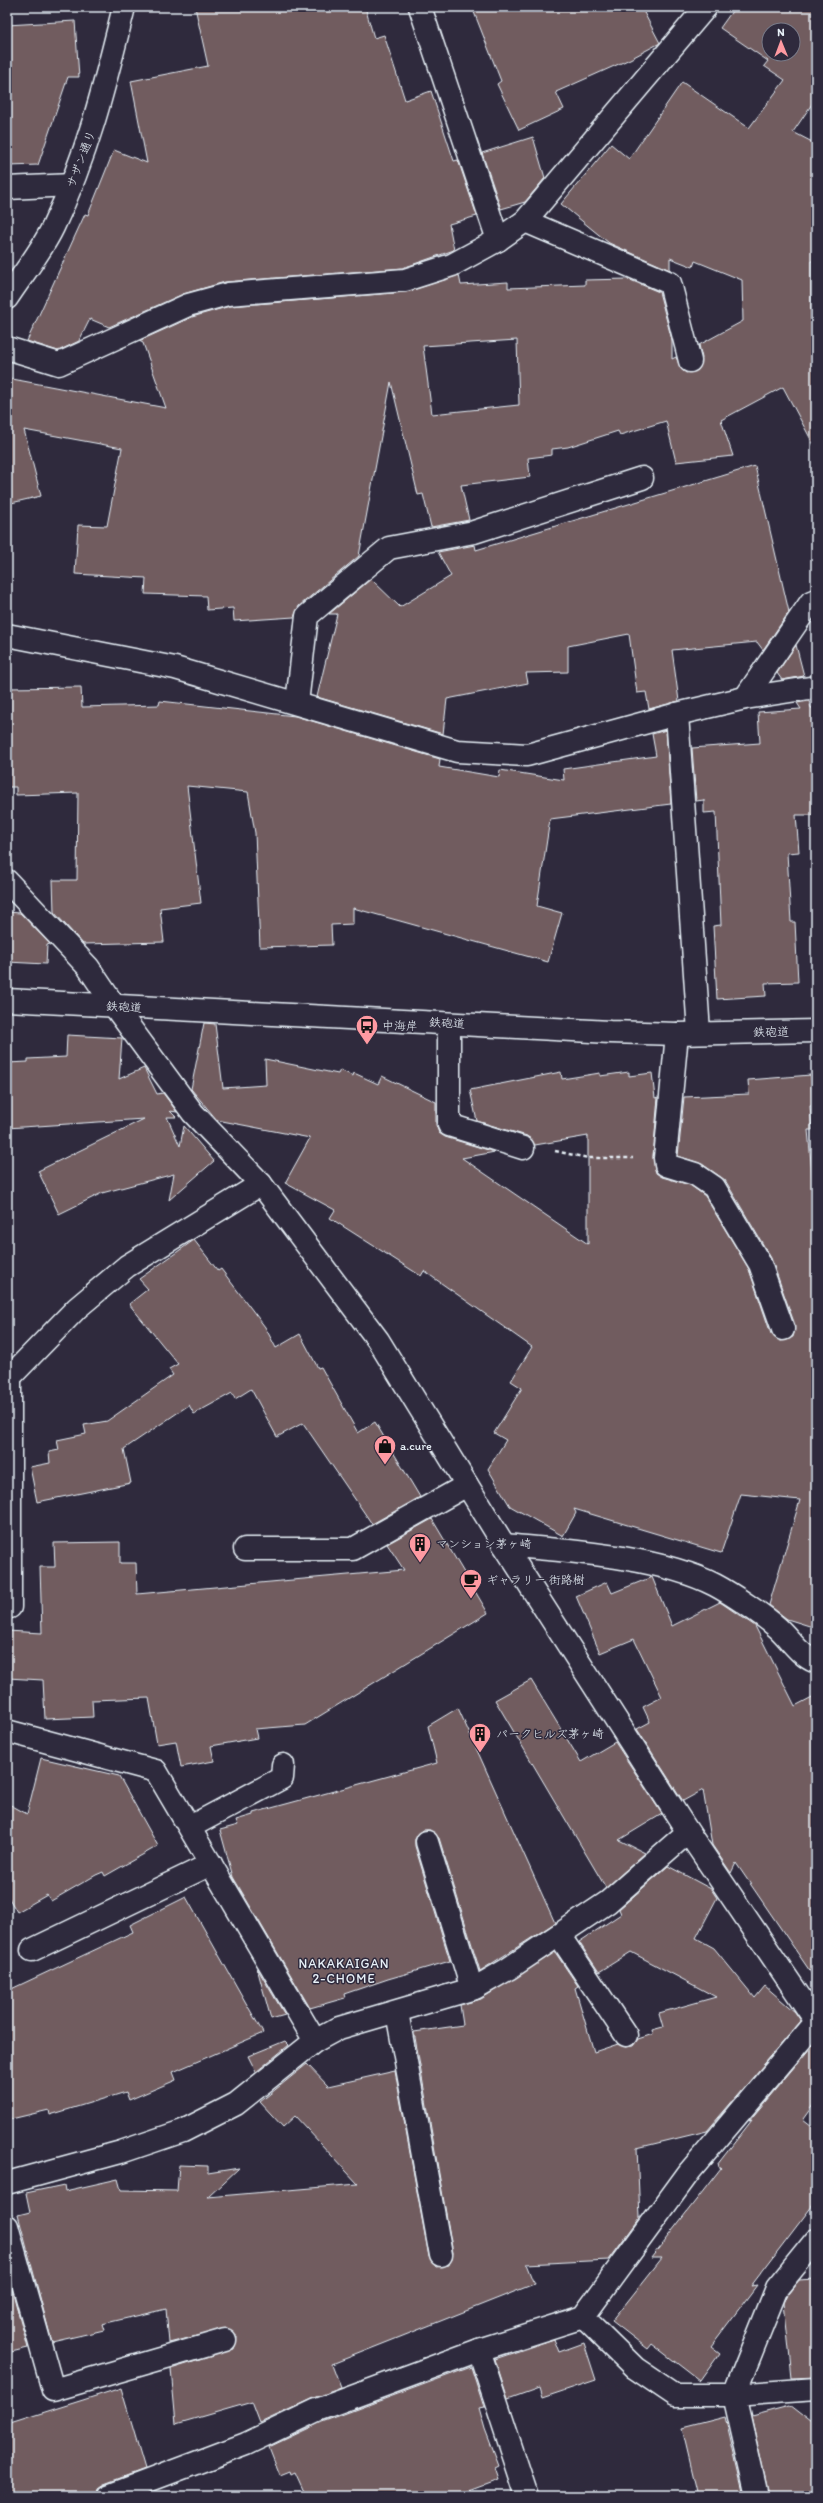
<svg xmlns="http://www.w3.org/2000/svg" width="823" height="2503" font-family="Itim,'Klee One',sans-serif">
<rect width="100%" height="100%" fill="#2f2a3d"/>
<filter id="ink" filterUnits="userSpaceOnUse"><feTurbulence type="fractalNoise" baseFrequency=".025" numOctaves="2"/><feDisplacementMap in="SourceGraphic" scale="8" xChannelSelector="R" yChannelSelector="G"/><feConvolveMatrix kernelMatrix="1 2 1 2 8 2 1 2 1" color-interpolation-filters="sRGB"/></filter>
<g filter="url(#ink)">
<g fill="#715b5f" stroke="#e8f1f8" fill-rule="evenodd">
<path d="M195 7H365L374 38 384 35 405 100 431 91 454 161 458 160 477 216 449 224 454 250 403 268 225 282 183 294 109 327 90 319 79 341 58 351 27 341 85 214 88 215 114 150 147 163 131 81 208 66Z"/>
<path d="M472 7H641L660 43 630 59 556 92 564 109 519 130 497 84 501 81Z"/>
<path d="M735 7H816V102L814 101 793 132 816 144V261H811V321L816 331V449L783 387 721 420 733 456 676 462 666 421 620 435 618 431 568 447 552 449V455L528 458 530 477 461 485 469 520 431 527 423 494 418 495 391 382 359 556 299 606 294 617 234 621 233 608 207 610 206 596 145 594 146 578 75 574 78 525 107 526 122 448 24 430 41 496 7 504V378L166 408 143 343 139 341 192 317 230 306 406 292 459 275 461 285 508 282V288L585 285V280L628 279 659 292 672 340V359L676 357 681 369 686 373 698 370 702 358 699 345 743 321 742 280 695 261 693 267 670 258V270L609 243 561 204 611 144 629 159 682 82 749 128 785 80 764 66 768 61 720 28ZM769 30H793V54H769ZM517 340 519 405 432 414 423 346Z"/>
<path d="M75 21 79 77H68L38 165 9 166 7 25Z"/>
<path d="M533 137 545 178 525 202 501 209 482 153Z"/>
<path d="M755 466 789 612 763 650 757 642 672 650 679 701 649 709 646 692 637 693 629 634 568 646V672L526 673 528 683 447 699 443 734 317 697 337 614H329L371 579 400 607 451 576 438 552 475 545 476 550Z"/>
<path d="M796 645 804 676 782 680 777 673Z"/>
<path d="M81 687 82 707 159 705 160 701 295 716 440 759 439 767 499 777 500 770 564 780 563 769 656 756 652 734 666 730 671 804 550 819 537 906 562 913 548 962 353 908V924L331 925 332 945 260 947 255 833 248 792 187 786 201 903 160 908 164 942 83 944 54 912 53 880H77L78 793 16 795V787H7V688Z"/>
<path d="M809 701 811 708H816V815H796L799 852 787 853 791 922H795L798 982 765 983 766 996 717 999 713 926 721 925 716 812 704 813V800L696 801 692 748 760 743 758 712 801 709 797 703Z"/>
<path d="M7 912 20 913 50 944 47 945 46 964 7 962Z"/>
<path d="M204 1023 215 1024 223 1088 266 1085 265 1059 338 1074 340 1070 353 1076 354 1073 378 1084 382 1076 436 1102V1125L439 1133 445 1137 495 1152 462 1158 588 1244V1136L535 1145 527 1136 477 1121 470 1090 561 1072 562 1079 600 1073V1076L629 1072V1076L652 1073 655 1098 658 1097 653 1157 656 1173 662 1177 690 1185 705 1196 749 1269 771 1334 781 1341 793 1337 795 1325 771 1258 725 1180 702 1164 678 1156 684 1097 749 1094 748 1080 811 1075 813 1106H810L812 1130H808L814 1195H816V1628L787 1619 769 1605 800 1500 741 1494 721 1553 574 1509 576 1513 563 1536 510 1506 488 1469 506 1440 494 1433 522 1388 511 1381 532 1347 424 1271 421 1276 330 1218 335 1210 285 1183 310 1138 217 1120 191 1089Z"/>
<path d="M67 1035 122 1038 119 1079 144 1068 157 1094 163 1093 177 1112 170 1111 176 1117H167L180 1146 184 1126 214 1161 169 1200 174 1174 102 1193 59 1214 38 1171 144 1119 7 1128V1063L28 1062V1059L66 1057Z"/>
<path d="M194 1240 218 1271 221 1269 265 1327 276 1348 300 1334 318 1368 321 1367 358 1433 375 1422 420 1497 372 1524 303 1423 277 1437 251 1389 235 1399 232 1393 194 1414 189 1405 124 1449 131 1483 37 1502 30 1467 50 1463 49 1452 59 1450 57 1440 86 1434 84 1425 107 1421 173 1375 169 1369 178 1364 129 1304 148 1289 139 1279Z"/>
<path d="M432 1519 488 1613 305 1725 255 1729 257 1738 211 1746 214 1761 181 1767 176 1741 157 1744 149 1698 92 1700 93 1717 45 1719 43 1680 7 1678V1631L42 1633 40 1567H55L54 1543 120 1542V1563H136L137 1594 404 1570 387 1544Z"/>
<path d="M652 1577 672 1626 720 1602 755 1626 795 1706 816 1695V1980L736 1863 731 1873 712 1845 703 1790 683 1801 637 1729 650 1722 643 1707 662 1697 634 1639 600 1653 576 1596 607 1582 612 1593Z"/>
<path d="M531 1680 581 1762 615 1742 662 1814 619 1840 645 1853 606 1888 495 1700Z"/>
<path d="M458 1708 555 1923 480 1971 439 1838 430 1830H423L415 1839V1846L450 1961 388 1979 344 1994 345 1998 310 2008 233 1877 220 1830 238 1825 236 1820 253 1815V1813L437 1763 428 1726Z"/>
<path d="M41 1758 119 1776 158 1846 105 1876 103 1872 96 1875 51 1901 47 1895 17 1912 7 1895V1803L27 1814Z"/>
<path d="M668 1866 711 1889 717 1898 696 1938 714 1948 755 1998 765 1986 795 2012 801 2021 707 2131 637 2148 640 2218 609 2260 526 2264 534 2284 332 2364 341 2388 312 2399 260 2423 252 2402 176 2424 171 2369 234 2349 237 2337 228 2328 169 2343 166 2309 102 2324 104 2330 52 2342 18 2215 30 2212 26 2193 64 2185 65 2191 118 2179 121 2190 177 2191 179 2165 208 2166V2173L239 2168 208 2197 358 2184 295 2116 283 2127 260 2102 307 2064 328 2086 395 2071 429 2257 436 2267 449 2265 453 2253 414 2032 463 2025 460 2005 481 1999 555 1952 578 1986 575 1988 594 2052 618 2044 626 2047 633 2046 638 2039 653 2034 652 2030 663 2027 659 2013 716 1997 631 1952 599 1972 579 1942 621 1914 619 1909Z"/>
<path d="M186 1897 263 2033 173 2072 176 2080 129 2100 126 2092 50 2115 49 2110 7 2120V1991L133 1932 130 1925Z"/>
<path d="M257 1968 285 2015 271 2019Z"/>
<path d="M285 2041 289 2045 256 2072 248 2056Z"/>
<path d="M816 2041V2101L803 2119 816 2129V2201L751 2286 757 2285 711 2346 720 2353 700 2381 652 2344 648 2349 612 2321 662 2258H651L721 2168 717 2165 752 2120 749 2121Z"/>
<path d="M816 2279V2377L792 2378 784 2303 788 2294 799 2280Z"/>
<path d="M12 2290 28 2348 7 2353V2292Z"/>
<path d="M554 2339 559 2352 584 2343 596 2380 542 2398 539 2388 508 2399 495 2359Z"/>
<path d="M471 2367 484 2407 479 2408 485 2429 499 2466 495 2468 499 2480 456 2496H306L295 2472 291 2474 290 2471 280 2475 269 2447 322 2422Z"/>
<path d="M121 2388 145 2469 104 2484 98 2488 96 2496H7V2424Z"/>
<path d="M789 2406 816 2427V2496H769L751 2416Z"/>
<path d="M725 2417 744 2496H698L682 2428Z"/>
</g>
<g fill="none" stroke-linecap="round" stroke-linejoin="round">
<g stroke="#e8f1f8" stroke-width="25">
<g id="minor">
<path d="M420 7 498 240"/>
<path d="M7 188 72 185"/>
<path d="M525 221 670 283 690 361"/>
<path d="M7 298C22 275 41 252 53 227 88 154 105 84 124 7"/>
<path d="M7 348 59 364 188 305 228 294 405 280 452 265 498 240 525 221 706 7"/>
<path d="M7 635 175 668 457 751 527 755 677 714 745 698 816 687"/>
<path d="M745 698 811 602 816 600"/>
<path d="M297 703 307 616 389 548 474 532 642 478"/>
<path d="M677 714 699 1032"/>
<path d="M7 881 88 967 115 1007 193 1113 261 1184 378 1340 504 1545 688 1832 816 2021"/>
<path d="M7 1000 610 1032 677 1034 816 1031"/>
<path d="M449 1024V1125L523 1148"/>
<path d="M677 1034 665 1158 666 1165 695 1174 714 1187 760 1264 783 1329"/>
<path d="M7 1380 77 1308 127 1266 261 1184"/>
<path d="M504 1545C567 1551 658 1556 715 1585 732 1594 763 1615 778 1628 791 1640 799 1655 816 1662"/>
<path d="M245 1549H353L467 1485"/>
<path d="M10 1607V1378"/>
<path d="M7 1731 156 1771 315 2041"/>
<path d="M190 1827 282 1778 283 1765"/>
<path d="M427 1842 472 1989"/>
<path d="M559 1935 626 2035"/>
<path d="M32 1950 211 1864"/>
<path d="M397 2012 441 2255"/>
<path d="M7 2183 121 2152 183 2131 236 2104 315 2041 339 2028 475 1988 508 1969 608 1902 688 1832"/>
<path d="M7 2226 53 2390 225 2340"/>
<path d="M583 2317 635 2368 675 2395H734L816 2389"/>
<path d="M479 2350 527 2496"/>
<path d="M108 2496 246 2444 317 2410 479 2350 583 2317 690 2171 816 2022"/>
<path d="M757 2496 734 2395 777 2288 816 2240"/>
</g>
</g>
<path stroke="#e8f1f8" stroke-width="2.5" stroke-dasharray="4 3" stroke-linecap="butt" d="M555 1151 588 1158H633"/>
<use href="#minor" stroke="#2f2a3d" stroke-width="22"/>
</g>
</g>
<defs>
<g id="bus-pin" transform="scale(1.15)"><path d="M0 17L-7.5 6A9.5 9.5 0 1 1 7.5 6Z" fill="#ff9aa2" stroke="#2f2a3d"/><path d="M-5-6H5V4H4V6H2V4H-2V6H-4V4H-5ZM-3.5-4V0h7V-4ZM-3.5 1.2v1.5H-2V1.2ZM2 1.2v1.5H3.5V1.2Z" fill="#111"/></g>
<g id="shop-pin" transform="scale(1.15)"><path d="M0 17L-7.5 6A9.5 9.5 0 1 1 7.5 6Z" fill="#ff9aa2" stroke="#2f2a3d"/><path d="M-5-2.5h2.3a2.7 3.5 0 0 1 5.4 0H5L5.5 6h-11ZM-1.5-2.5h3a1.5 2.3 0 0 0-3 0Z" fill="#111"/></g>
<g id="building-pin" transform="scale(1.15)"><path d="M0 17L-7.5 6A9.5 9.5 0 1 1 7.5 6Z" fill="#ff9aa2" stroke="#2f2a3d"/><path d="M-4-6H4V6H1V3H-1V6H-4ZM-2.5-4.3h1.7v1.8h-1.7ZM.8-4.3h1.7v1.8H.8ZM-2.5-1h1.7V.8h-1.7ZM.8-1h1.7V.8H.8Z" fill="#111"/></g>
<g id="cafe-pin" transform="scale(1.15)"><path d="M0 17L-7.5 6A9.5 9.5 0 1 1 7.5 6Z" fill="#ff9aa2" stroke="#2f2a3d"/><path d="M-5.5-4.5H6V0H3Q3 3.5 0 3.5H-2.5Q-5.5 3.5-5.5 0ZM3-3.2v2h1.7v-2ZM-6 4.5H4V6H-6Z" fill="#111"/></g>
</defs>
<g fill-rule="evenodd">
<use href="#bus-pin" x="367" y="1026"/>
<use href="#shop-pin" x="385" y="1446"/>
<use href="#building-pin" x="420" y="1544"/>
<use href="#cafe-pin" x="471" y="1580"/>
<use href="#building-pin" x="480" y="1734"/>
</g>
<g text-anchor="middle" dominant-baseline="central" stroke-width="3" stroke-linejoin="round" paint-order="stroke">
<g font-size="12" fill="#e8f1f8" stroke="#2f2a3d">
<text transform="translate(81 159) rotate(-69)">サザン通り</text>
<text transform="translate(124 1007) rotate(3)">鉄砲道</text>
<text transform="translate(447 1023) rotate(3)">鉄砲道</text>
<text x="771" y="1032">鉄砲道</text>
</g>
<g font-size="12" fill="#e8f1f8" stroke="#2f2a3d" text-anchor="start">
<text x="382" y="1026">中海岸</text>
<text x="400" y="1446">a.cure</text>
<text x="436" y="1544">マンション茅ヶ崎</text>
<text x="486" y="1580">ギャラリー 街路樹</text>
<text x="496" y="1734">パークヒルズ茅ヶ崎</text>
</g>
<g font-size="13" letter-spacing="1" fill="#e8f1f8" stroke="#2f2a3d">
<text x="344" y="1963">NAKAKAIGAN<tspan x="344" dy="15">2-CHOME</tspan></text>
</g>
</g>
<rect width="823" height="2503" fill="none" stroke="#2f2a3d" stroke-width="24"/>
<rect x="12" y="12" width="799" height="2479" fill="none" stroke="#e8f1f8" stroke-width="1.5" filter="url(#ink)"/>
<g transform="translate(781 42) rotate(359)"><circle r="19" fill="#2f2a3d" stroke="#797a88"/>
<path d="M0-3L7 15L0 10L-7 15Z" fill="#ff9aa2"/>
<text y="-6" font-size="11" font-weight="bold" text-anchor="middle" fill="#e8f1f8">N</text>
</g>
</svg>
